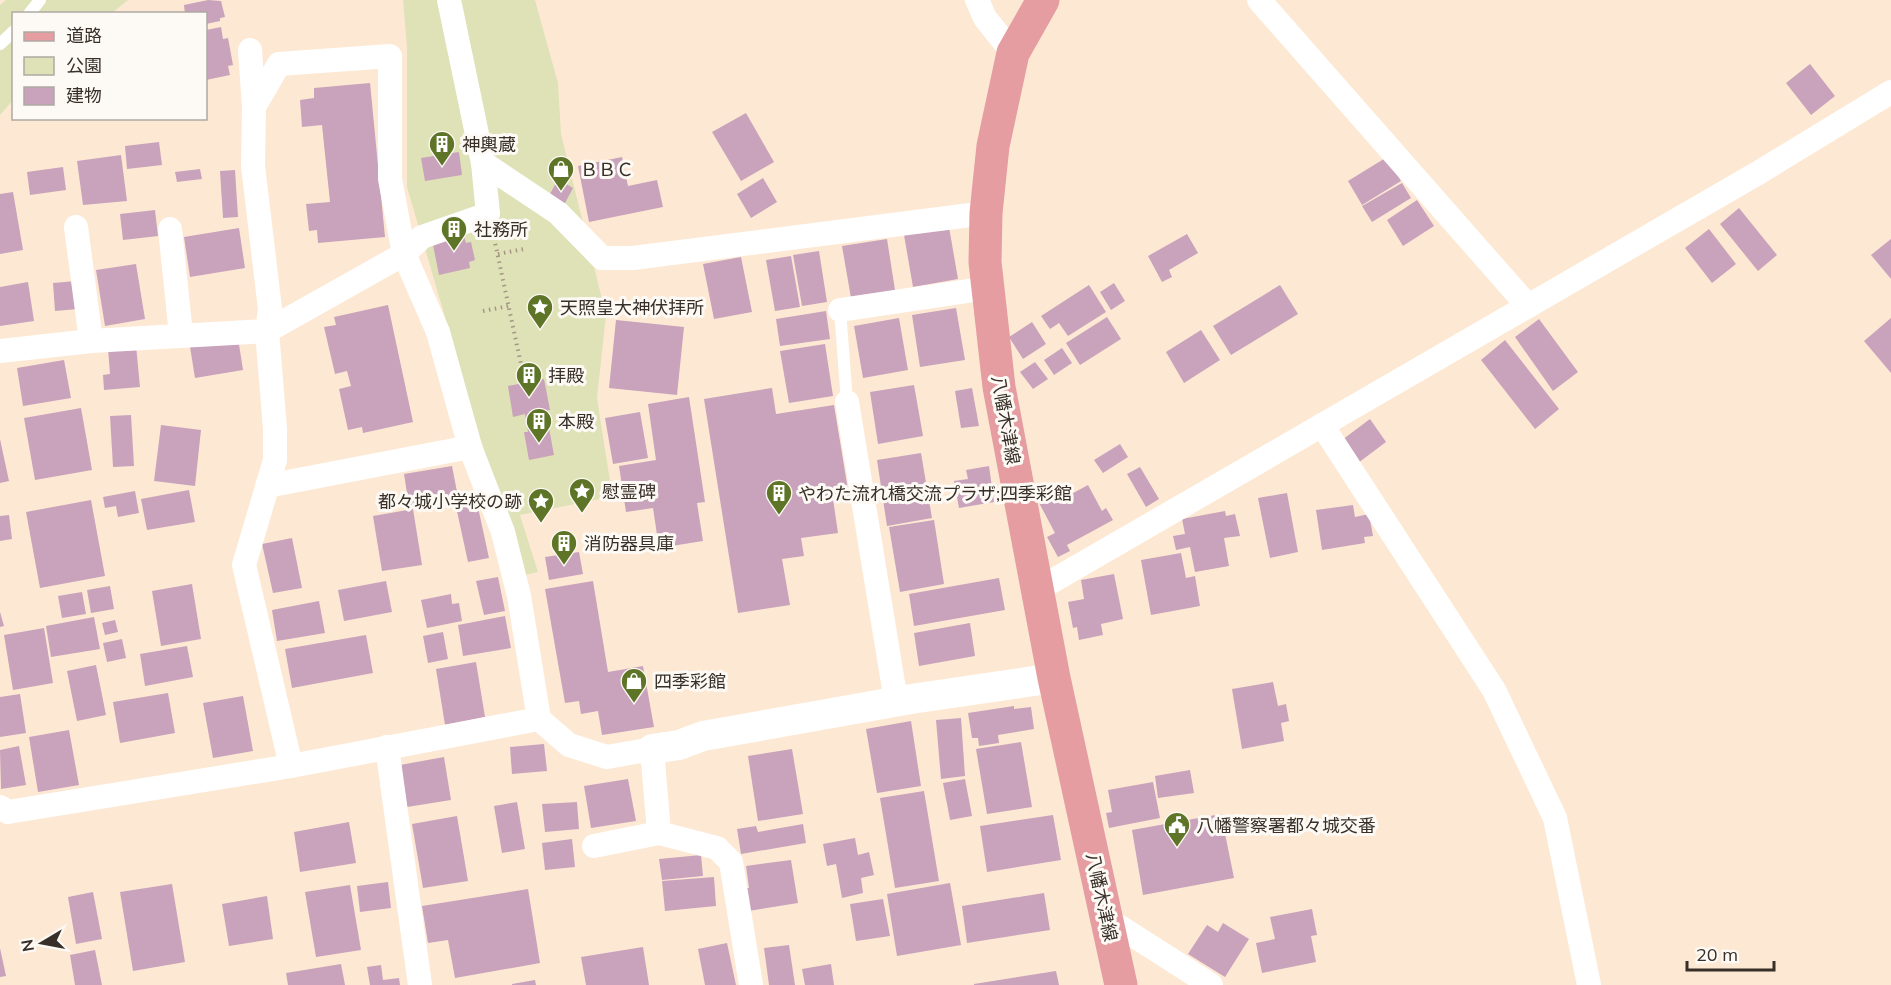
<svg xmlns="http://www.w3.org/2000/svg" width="1891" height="985" font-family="Mulish,'Noto Sans JP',sans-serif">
<rect width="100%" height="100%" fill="#fde9d3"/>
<g fill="#dfe2b7">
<path d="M6 0H128L112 13 14 14 13 100 0 115V5Z"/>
<path d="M403 0H535L558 83 561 134 606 315 597 398 610 481 600 499 520 515 538 572 524 575 480 437 407 187V48Z"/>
</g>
<g fill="#c9a2bc">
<path d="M208 0 221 1 225 17 220 18V21L206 24V14H185L184 5Z"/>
<path d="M221 27 223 39 228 38 233 65 228 66 230 75 206 80V30Z"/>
<path d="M1810 64 1835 96 1811 115 1786 83Z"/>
<path d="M370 83 385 237 318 243 317 230 309 231 306 204 330 202 322 125 302 127 300 100 314 98V88Z"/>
<path d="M746 113 774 162 741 181 712 132Z"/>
<path d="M159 142 162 165 127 169 125 146Z"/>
<path d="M459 152 462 175 425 181 421 158Z"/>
<path d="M121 155 127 201 83 205 77 161Z"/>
<path d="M622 157 628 186 657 180 663 207 589 222 578 166Z"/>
<path d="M1387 157 1401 181 1362 205 1348 181Z"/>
<path d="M63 167 66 190 30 195 27 172Z"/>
<path d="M200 169 202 179 177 182 175 172Z"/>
<path d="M235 170 238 217 223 218 220 171Z"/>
<path d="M763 178 777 202 751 218 737 194Z"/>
<path d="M558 179 573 188 564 205 549 196Z"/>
<path d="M1402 183 1411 198 1372 222 1362 206Z"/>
<path d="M13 192 23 250 0 254V194Z"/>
<path d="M1417 200 1434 226 1403 246 1387 220Z"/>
<path d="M1739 208 1777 255 1758 271 1720 224Z"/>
<path d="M155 210 158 236 123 240 120 214Z"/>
<path d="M949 227 958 279 913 287 904 235Z"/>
<path d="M239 228 245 268 190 277 184 237Z"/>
<path d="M1709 229 1736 264 1712 283 1685 248Z"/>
<path d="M463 233 466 243 471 242 475 260 469 262 470 268 439 275 432 240Z"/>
<path d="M1187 234 1198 253 1169 270 1172 277 1162 282 1148 256Z"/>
<path d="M887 239 895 290 851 298 842 246Z"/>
<path d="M1891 239V279L1871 255Z"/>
<path d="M819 251 827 302 802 306 793 255Z"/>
<path d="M791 256 800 307 775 311 766 260Z"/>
<path d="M741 257 752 312 714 319 703 264Z"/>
<path d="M136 264 145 319 105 326 96 270Z"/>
<path d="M76 281 78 309 55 311 53 283Z"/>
<path d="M28 282 34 321 0 326V287Z"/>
<path d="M1114 283 1125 301 1111 310 1100 292Z"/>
<path d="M1089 285 1106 312 1068 336 1059 323 1050 329 1041 316Z"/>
<path d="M1280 285 1298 314 1231 355 1213 326Z"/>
<path d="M388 305 413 422 363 433 362 427 348 430 339 389 351 386 347 371 335 374 324 327 336 325 334 317Z"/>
<path d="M956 308 965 360 920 367 912 315Z"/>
<path d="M826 311 830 339 780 346 776 319Z"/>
<path d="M1107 317 1121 339 1080 365 1066 343Z"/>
<path d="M899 318 908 370 863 378 854 326Z"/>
<path d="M1891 318V373L1864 341Z"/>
<path d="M1539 319 1578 372 1553 391 1515 337Z"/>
<path d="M616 320 684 327 677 395 609 388Z"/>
<path d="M1032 322 1046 344 1023 359 1009 337Z"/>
<path d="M1201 330 1220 360 1184 383 1166 352Z"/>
<path d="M238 338 243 370 195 378 190 347Z"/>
<path d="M1505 340 1559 409 1535 429 1481 360Z"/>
<path d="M825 344 833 396 789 403 780 351Z"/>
<path d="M136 345 140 387 104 390 103 375 110 374 108 348Z"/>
<path d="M1062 348 1072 363 1054 375 1044 360Z"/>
<path d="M64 360 71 398 23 406 17 368Z"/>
<path d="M1035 362 1048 379 1033 389 1020 372Z"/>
<path d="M544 379 550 410 538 412 541 429 549 428 554 455 529 460 524 432H528L525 414 513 417 508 386Z"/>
<path d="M914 385 923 436 878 444 870 392Z"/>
<path d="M772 388 776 414 834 405 849 496 833 499 838 533 801 538 804 556 782 559 790 605 738 613 704 399Z"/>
<path d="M972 388 979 426 961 428 955 391Z"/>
<path d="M689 397 705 502 697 503 703 541 659 548 653 508 626 512 619 466 656 460 648 404Z"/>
<path d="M81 408 92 470 35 480 24 418Z"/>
<path d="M640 412 648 458 613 464 605 418Z"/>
<path d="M131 415 134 466 113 467 110 416Z"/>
<path d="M1370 419 1386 442 1358 463 1342 440Z"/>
<path d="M161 425 201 430 195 486 154 481Z"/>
<path d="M0 439 9 481 0 483Z"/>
<path d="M1120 444 1128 457 1103 473 1094 460Z"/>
<path d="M921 453 932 518 887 526 877 460Z"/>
<path d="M452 466 458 497 409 506 404 474Z"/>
<path d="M989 466 994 502 959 508 954 481 968 479 966 470Z"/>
<path d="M1140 467 1159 499 1146 507 1127 474Z"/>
<path d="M1088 485 1102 511 1106 508 1113 520 1067 545 1070 551 1058 557 1047 537 1055 533 1037 499 1060 486 1066 497Z"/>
<path d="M189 490 195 522 147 530 141 499Z"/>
<path d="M135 491 139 513 118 517 116 506 105 508 103 497Z"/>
<path d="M1287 493 1298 552 1270 558 1258 498Z"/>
<path d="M476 498 489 558 468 562 455 502Z"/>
<path d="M91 500 105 576 40 588 26 512Z"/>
<path d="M1353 505 1355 517 1369 514 1373 536 1364 537 1365 543 1322 550 1316 510Z"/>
<path d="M413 509 422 565 382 571 373 516Z"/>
<path d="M1225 511 1226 516 1235 514 1240 536 1224 538 1229 566 1195 572 1190 547 1176 550 1173 536 1185 534 1182 519Z"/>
<path d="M9 515 12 539 0 541V516Z"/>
<path d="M934 520 944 584 900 592 889 527Z"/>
<path d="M292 538 302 588 273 593 262 544Z"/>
<path d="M579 552 583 574 549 580 545 557Z"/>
<path d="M1181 553 1186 578 1195 576 1200 606 1151 615 1141 560Z"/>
<path d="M1114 574 1123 619 1101 624 1103 635 1079 640 1077 627 1073 628 1068 602 1084 599 1081 580Z"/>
<path d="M498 577 505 611 484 615 476 581Z"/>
<path d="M999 578 1005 610 914 626 909 594Z"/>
<path d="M386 581 392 612 344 621 338 590Z"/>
<path d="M593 581 608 672 643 666 654 727 602 735 598 711 581 714 579 701 565 703 545 589Z"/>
<path d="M192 584 201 639 161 646 152 591Z"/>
<path d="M110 586 114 609 91 613 87 590Z"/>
<path d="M82 592 86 614 62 618 58 596Z"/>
<path d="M451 594 452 604 459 603 462 621 427 628 421 600Z"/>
<path d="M319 601 325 633 277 641 272 610Z"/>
<path d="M0 612 4 626 0 627Z"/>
<path d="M505 616 511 648 463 656 458 625Z"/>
<path d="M94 617 100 649 51 657 46 626Z"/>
<path d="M115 620 118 632 105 635 102 623Z"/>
<path d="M970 623 975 656 919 666 914 633Z"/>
<path d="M44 628 53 683 13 690 4 635Z"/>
<path d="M443 632 448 659 428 663 423 636Z"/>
<path d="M366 635 373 673 292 688 285 649Z"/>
<path d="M122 639 126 658 107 662 103 643Z"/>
<path d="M187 646 193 677 145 686 140 654Z"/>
<path d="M476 662 485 717 445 725 436 669Z"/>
<path d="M96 665 106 715 77 721 67 671Z"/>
<path d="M1273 682 1278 706 1286 704 1289 721 1281 723 1284 741 1242 749 1232 689Z"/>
<path d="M168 693 175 733 120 743 113 702Z"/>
<path d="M20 694 26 733 0 737V697Z"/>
<path d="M243 696 253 751 213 758 203 703Z"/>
<path d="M1014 706V709L1031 707 1034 729 998 735 999 743 979 746 978 738H972L968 713Z"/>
<path d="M961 718 965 776 941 779 936 720Z"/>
<path d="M911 721 921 786 877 793 866 729Z"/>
<path d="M69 730 79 785 38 792 29 737Z"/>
<path d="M1021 742 1032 807 987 814 976 749Z"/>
<path d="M544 744 547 771 512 774 510 747Z"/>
<path d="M19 746 26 785 1 789 0 750Z"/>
<path d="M792 749 803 814 758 821 748 756Z"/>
<path d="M444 757 451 800 407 807 400 765Z"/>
<path d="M1190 770 1194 793 1158 798 1155 776Z"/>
<path d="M628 779 636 821 591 828 584 786Z"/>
<path d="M965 779 972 816 950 820 943 783Z"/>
<path d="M1153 782 1160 818 1109 828 1106 813 1112 812 1108 790Z"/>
<path d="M924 791 939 881 895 888 880 798Z"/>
<path d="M517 802 525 849 502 853 494 806Z"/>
<path d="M577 802 579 829 545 832 542 804Z"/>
<path d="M1221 814 1234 878 1143 895 1132 830Z"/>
<path d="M1053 815 1061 860 987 872 980 826Z"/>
<path d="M457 816 468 881 423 888 412 824Z"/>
<path d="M349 822 356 863 300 872 294 832Z"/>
<path d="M803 824 806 843 741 854 737 829 756 826 758 832Z"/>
<path d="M855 838 858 855 869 852 874 875 861 878 863 893 842 898 836 864 827 866 823 844Z"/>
<path d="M572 839 575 867 545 870 542 843Z"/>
<path d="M701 855 703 876 662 880 659 859Z"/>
<path d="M791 860 798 903 748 911 744 888H749L746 866Z"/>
<path d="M714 877 716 906 665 911 662 881Z"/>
<path d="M388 882 391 908 360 912 357 886Z"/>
<path d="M950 883 961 945 897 956 887 894Z"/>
<path d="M172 884 185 962 133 971 120 892Z"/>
<path d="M350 885 361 950 316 957 305 892Z"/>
<path d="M528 889 540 963 455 978 448 940 428 943 422 906Z"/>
<path d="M93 892 102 939 76 944 68 897Z"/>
<path d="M1044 893 1050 930 967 943 962 906Z"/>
<path d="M267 896 273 939 229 946 222 904Z"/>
<path d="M883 899 890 936 856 941 850 904Z"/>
<path d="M1312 909 1317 935 1311 936 1316 962 1262 973 1256 943 1275 939 1270 917Z"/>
<path d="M1223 923 1249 939 1225 977 1188 954 1207 925 1218 932Z"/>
<path d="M727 943 736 985H705L698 949Z"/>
<path d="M789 945 795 985H769L764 948Z"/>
<path d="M643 947 649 985H586L581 957Z"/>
<path d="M0 948 6 976 0 977Z"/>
<path d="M95 950 102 985H75L70 955Z"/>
<path d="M341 964 345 985H288L286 973Z"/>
<path d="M831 964 834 985H805L802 969Z"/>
<path d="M381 965 383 980 399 978 400 985H370L367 967Z"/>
<path d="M1056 971 1059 985H974V984Z"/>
<path d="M535 980 536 985H512V984Z"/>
</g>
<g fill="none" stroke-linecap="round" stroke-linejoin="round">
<g stroke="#a59686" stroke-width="4" stroke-dasharray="1.5 4.5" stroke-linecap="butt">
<path d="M494 238 525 383"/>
<path d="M498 254 524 249"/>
<path d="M483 311 509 306"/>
</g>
<g stroke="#fff" stroke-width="12">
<path d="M29 14 40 0"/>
<path d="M0 44 14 31"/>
<path d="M840 310 847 402"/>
</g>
<g stroke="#fff" stroke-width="24">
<path d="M977 0 985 18 1013 53"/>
<path d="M1259 0 1528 306"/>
<path d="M250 50 254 107 253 166 270 309 267 331 275 429V460L244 565 291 766"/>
<path d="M254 107 279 64 390 56V179L404 254 438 332 470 447 503 532 519 596 539 719 569 745 607 757 652 749 659 833 717 848 731 862 751 985"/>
<path d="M483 163 558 213 602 258H633L986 213"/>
<path d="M76 227 91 341"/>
<path d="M170 229 181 335"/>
<path d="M840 310 988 288"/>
<path d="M0 351 91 341 267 331 404 254 422 237 488 214 483 163 449 0"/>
<path d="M847 402 896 701"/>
<path d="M1322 425 1494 690 1555 818 1589 985"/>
<path d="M267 486 470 447"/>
<path d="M1037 590 1758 173 1891 92"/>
<path d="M387 747 420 985"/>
<path d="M0 807 8 812 291 766 539 719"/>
<path d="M594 846 659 833"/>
<path d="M1106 918 1211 985"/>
</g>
<path stroke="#fff" stroke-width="30" d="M652 749 679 745 703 736 911 699 1054 678"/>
<path stroke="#e59da1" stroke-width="33" d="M1043 0 1013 53 993 146 986 213 985 262 999 387 1054 678 1121 985"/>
</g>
<defs>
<g id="building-pin" transform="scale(1.35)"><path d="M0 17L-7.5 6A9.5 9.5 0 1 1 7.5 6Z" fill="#5e7527" stroke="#fdf9f5"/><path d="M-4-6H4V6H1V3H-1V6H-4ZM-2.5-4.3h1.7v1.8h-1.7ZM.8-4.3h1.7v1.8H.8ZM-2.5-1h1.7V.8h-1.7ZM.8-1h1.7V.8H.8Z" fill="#fff"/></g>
<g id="shop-pin" transform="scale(1.35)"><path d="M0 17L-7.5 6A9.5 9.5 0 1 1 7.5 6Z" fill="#5e7527" stroke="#fdf9f5"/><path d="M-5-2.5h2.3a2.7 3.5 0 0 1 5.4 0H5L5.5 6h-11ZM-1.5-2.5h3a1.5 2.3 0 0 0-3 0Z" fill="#fff"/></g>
<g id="sight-pin" transform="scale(1.35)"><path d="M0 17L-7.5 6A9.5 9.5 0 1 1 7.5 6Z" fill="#5e7527" stroke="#fdf9f5"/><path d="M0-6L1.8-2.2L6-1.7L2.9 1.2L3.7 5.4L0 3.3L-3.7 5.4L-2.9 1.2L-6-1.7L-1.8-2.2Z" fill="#fff"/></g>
<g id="civic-pin" transform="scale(1.35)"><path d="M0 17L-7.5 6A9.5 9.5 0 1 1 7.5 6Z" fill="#5e7527" stroke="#fdf9f5"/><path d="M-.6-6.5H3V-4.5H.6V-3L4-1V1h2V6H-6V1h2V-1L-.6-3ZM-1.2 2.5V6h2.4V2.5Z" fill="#fff"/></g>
</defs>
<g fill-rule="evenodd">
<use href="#building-pin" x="442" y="144"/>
<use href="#shop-pin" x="561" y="169"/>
<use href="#building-pin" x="454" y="229"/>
<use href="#sight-pin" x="540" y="307"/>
<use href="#building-pin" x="529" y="375"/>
<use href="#building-pin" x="539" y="421"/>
<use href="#sight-pin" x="582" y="491"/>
<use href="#building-pin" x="779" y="493"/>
<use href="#sight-pin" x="541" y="501"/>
<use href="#building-pin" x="564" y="543"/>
<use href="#shop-pin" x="634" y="681"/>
<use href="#civic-pin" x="1177" y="825"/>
</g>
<g text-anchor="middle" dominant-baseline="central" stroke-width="6" stroke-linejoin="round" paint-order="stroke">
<g font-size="18" fill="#383028" stroke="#fdf9f5" text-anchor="start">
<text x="462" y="144">神輿蔵</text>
<text x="580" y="169">ＢＢＣ</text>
<text x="474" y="229">社務所</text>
<text x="560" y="307">天照皇大神伏拝所</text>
<text x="548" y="375">拝殿</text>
<text x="558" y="421">本殿</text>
<text x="602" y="491">慰霊碑</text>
<text x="798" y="493">やわた流れ橋交流プラザ;四季彩館</text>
<text x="522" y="501" text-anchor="end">都々城小学校の跡</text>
<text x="584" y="543">消防器具庫</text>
<text x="654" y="681">四季彩館</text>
<text x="1196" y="825">八幡警察署都々城交番</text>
</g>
<g font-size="18" fill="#383028" stroke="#fdf9f5">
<text transform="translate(1006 420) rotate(80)">八幡木津線</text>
<text transform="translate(1102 897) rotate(78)">八幡木津線</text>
</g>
</g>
<rect x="12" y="12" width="195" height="108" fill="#fdf9f5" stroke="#aea9a3" stroke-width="1.5"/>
<rect x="24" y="32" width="30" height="9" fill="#e59da1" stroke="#aea9a3" stroke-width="1.5"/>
<text x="66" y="42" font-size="18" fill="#383028">道路</text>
<rect x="24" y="57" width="30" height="18" fill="#dfe2b7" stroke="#aea9a3" stroke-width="1.5"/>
<text x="66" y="72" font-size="18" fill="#383028">公園</text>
<rect x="24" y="87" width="30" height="18" fill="#c9a2bc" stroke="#aea9a3" stroke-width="1.5"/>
<text x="66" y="102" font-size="18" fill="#383028">建物</text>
<g transform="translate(42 943) rotate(260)" stroke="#fdf9f5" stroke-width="4.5" paint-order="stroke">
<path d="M0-4.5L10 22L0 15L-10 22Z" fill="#383028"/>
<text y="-9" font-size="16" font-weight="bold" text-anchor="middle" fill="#383028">N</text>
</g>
<path d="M1687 961v9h87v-9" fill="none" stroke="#383028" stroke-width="3"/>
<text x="1696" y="961" font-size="18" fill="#383028" stroke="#fdf9f5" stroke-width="4.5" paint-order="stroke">20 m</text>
</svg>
